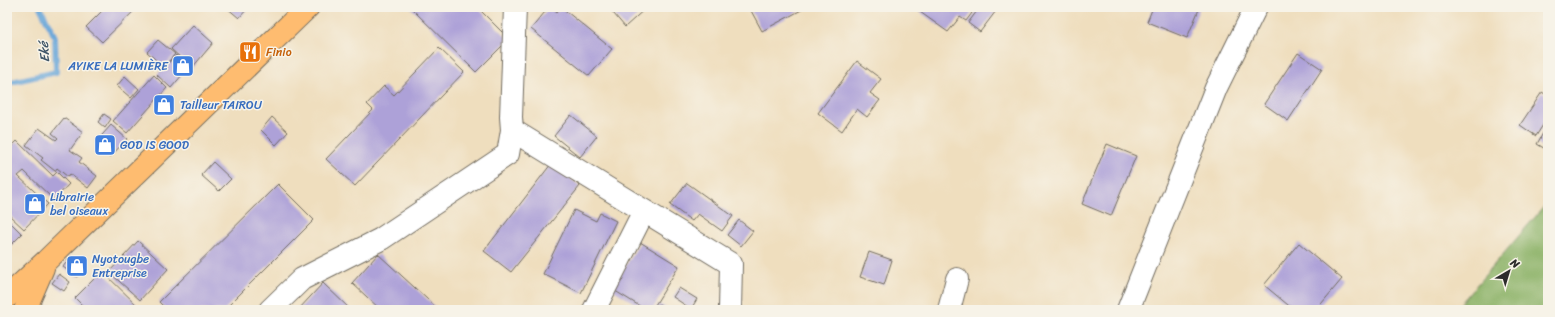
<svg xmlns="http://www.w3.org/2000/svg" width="1555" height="317" font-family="Sriracha,sans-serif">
<rect width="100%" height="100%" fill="#f7f3e8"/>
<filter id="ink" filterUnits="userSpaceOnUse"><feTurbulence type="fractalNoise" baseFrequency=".025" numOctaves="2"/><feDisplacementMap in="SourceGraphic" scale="8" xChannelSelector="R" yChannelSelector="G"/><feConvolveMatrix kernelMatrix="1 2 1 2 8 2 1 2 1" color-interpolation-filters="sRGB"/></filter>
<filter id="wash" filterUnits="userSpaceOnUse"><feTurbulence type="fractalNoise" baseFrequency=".012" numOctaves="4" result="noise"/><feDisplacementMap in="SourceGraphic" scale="16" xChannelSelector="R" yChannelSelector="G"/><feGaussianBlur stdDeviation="0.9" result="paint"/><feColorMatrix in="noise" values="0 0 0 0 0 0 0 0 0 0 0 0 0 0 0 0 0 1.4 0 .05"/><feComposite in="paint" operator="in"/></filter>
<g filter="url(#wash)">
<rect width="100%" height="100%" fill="#efdebe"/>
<path fill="#8cb268" stroke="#5c6e4a" d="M1548 202V310H1455Z"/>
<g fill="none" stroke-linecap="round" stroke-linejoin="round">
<path stroke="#66a5d8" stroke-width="6" d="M7 83 56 72 55 37 40 7"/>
</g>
<g id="blocks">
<g fill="#ada1d8">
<path d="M106 7H138L102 42 86 27Z"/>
<path d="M226 7H249L239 18Z"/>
<path d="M410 7H477L509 39 476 72Z"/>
<path d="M549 7H551L557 12 561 7 612 49 589 76 531 29Z"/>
<path d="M608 7H647L625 27Z"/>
<path d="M749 7H807L762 31Z"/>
<path d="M913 7H965L972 13 966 21 960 17 948 32Z"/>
<path d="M980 7H999L980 32 968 23Z"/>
<path d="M1153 7H1200L1187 38 1147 22Z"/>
<path d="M193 25 213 43 192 68 171 49Z"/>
<path d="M158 40 175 54 164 67 147 52Z"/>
<path d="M439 48 464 72 355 186 326 159 373 110 367 104 384 86 394 95Z"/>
<path d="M1298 53 1322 69 1288 121 1264 104Z"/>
<path d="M176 55 189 67 171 88 157 75Z"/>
<path d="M857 61 881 79 870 93 880 100 867 117 857 109 842 131 818 113Z"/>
<path d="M154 75 167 88 127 133 113 121Z"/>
<path d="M125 76 139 89 131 98 117 86Z"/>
<path d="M1542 92 1548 96V117L1536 136 1520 125Z"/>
<path d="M104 114 111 119 105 128 98 122Z"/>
<path d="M571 115 597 136 580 157 554 136Z"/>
<path d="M272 117 288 132 276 145 261 130Z"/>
<path d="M64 118 83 132 70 150 82 158 79 162 97 176 88 188 70 174 68 177 57 168 55 171 41 160 43 158 26 145 39 128 56 140 58 138 52 133Z"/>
<path d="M1548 124V149L1547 150 1537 144Z"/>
<path d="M111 125 127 139 110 157 95 143Z"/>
<path d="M17 141 53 176 57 172 69 184 54 200 24 171 18 176 48 204 24 229 10 216 7 219 22 234 7 249V151Z"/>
<path d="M1107 144 1136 156 1111 216 1082 204Z"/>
<path d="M213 162 231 179 219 191 201 175Z"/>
<path d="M551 164 580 186 511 272 484 251Z"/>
<path d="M687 183 733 216 722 231 698 214 692 221 670 205Z"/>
<path d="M278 184 314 220 224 310H167L159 302Z"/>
<path d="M574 210 596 221 600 213 616 221 581 293 543 274Z"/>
<path d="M739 220 753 231 741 246 727 235Z"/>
<path d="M138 241 168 269 140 300 109 272Z"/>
<path d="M640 242 679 266 652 310H646L612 289Z"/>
<path d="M1299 243 1342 279 1316 310H1294L1264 285Z"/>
<path d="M869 252 892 260 884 285 860 277Z"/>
<path d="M378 254 439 310H381L352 283Z"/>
<path d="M70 257 84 267 77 277 63 267Z"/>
<path d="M102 271 142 310H87L75 298Z"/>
<path d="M59 274 70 282 64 291 52 283Z"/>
<path d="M323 283 351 310H298Z"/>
<path d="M679 288 697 299 691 309 673 297Z"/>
<path d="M659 304 669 310H655Z"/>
</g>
</g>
</g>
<g filter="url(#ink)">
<use href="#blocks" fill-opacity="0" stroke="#706a5e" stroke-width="1"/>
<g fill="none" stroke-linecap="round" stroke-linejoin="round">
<g stroke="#706a5e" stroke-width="24">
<g id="minor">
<path d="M512 130 731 264 730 310"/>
<path d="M270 310 302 279 381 239 508 154 512 130 511 117 515 7"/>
<path d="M594 310 644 211"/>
<path d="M949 310 957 279"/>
<path d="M1128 310 1216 88 1256 7"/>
</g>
</g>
<g stroke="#706a5e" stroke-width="24">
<g id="major">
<path d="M7 297 46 261 308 7"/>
<path d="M25 310 43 268"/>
</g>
</g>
<use href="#minor" stroke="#fff" stroke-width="22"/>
<use href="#major" stroke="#febc70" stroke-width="22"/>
</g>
</g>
<defs>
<g id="restaurant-square" transform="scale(1.15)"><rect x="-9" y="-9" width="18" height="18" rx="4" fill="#e8710a" stroke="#f7f3e8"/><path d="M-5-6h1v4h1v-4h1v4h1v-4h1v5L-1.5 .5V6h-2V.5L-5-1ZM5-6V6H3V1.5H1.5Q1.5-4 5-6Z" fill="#fff"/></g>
<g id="shop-square" transform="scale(1.15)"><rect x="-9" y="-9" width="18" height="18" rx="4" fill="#3f7fe0" stroke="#f7f3e8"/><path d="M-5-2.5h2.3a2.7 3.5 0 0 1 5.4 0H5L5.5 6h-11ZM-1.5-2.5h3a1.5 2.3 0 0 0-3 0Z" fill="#fff"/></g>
</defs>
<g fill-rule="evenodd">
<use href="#restaurant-square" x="250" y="52"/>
<use href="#shop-square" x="183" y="66"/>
<use href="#shop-square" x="164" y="105"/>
<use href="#shop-square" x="105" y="145"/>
<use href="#shop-square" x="35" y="204"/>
<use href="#shop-square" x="77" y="266"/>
</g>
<g text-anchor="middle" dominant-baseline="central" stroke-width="3" stroke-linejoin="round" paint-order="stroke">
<g font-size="12" fill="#c56008" stroke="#f7f3e8" text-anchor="start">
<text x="266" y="52">Finio</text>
</g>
<g font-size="12" fill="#366cbe" stroke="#f7f3e8" text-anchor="start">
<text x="168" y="66" text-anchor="end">AYIKE LA LUMIÈRE</text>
<text x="180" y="105">Tailleur TAIROU</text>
<text x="120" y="145">GOD IS GOOD</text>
<text x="50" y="197">Librairie<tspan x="50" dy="14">bel oiseaux</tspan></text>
<text x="92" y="259">Nyotougbe<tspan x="92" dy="14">Entreprise</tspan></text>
</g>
<g font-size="13" font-style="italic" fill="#405668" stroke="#f7f3e8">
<text transform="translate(44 52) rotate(-94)">Eké</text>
</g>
</g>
<rect width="1555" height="317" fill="none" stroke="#f7f3e8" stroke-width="24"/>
<g transform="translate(1509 271) rotate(38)" stroke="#f7f3e8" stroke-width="3" paint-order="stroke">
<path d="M0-3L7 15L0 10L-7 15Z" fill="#2b2b2b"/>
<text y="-6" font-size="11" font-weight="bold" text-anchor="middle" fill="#2b2b2b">N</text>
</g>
</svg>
